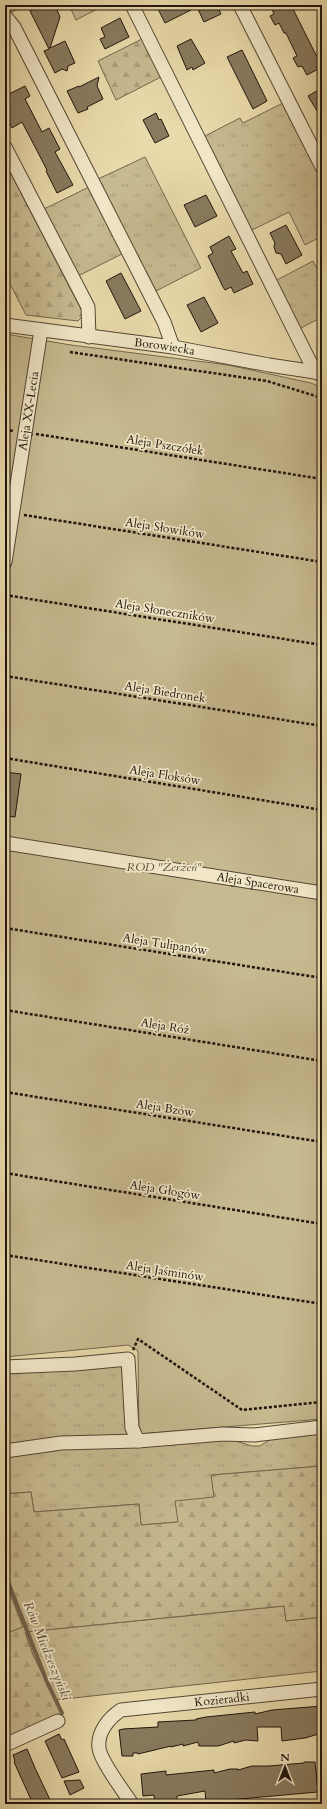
<svg xmlns="http://www.w3.org/2000/svg" width="327" height="1809" font-family="Cardo,serif">
<defs>
<pattern id="grass-tufts" width="24" height="20" patternUnits="userSpaceOnUse"><rect width="24" height="20" fill="#c7b990"/><path d="M3 7l-1-3M5 7V3M7 7l1-3M15 17l-1-3M17 17v-4M19 17l1-3" fill="none" stroke="#aa9e7b"/></pattern>
<pattern id="forest-firs" width="22" height="20" patternUnits="userSpaceOnUse"><rect width="22" height="20" fill="#c7b990"/><path d="M5 1l3.5 6h-7zM16 11l3.5 6h-7z" fill="#aa9e7b"/></pattern>
</defs>
<rect width="100%" height="100%" fill="#e9daab"/>
<filter id="stains"><feTurbulence type="fractalNoise" baseFrequency=".005" numOctaves="4"/><feColorMatrix values="0 0 0 0 .2 0 0 0 0 .09 0 0 0 0 .02 0 0 0 .5 -.17"/></filter>
<radialGradient id="worn" r=".72"><stop offset=".6" stop-color="#630" stop-opacity="0"/><stop offset="1" stop-color="#630" stop-opacity=".3"/></radialGradient>
<g fill="url(#grass-tufts)" stroke="#73674e">
<path d="M5 5H26L8 14Z"/>
<path d="M69 5H105L76 20Z"/>
<path d="M283 103 322 180V236L305 245 289 212 250 231 203 137 240 118 243 123Z"/>
<path d="M145 157 201 268 156 291 98 179Z"/>
<path d="M91 186 124 253 78 276 44 209Z"/>
<path d="M313 261 322 278V317L299 329 275 281Z"/>
<path d="M122 1366 129 1439 5 1446V1370Z"/>
<path d="M322 1431V1466L212 1475 214 1497 178 1522 141 1525 139 1504 34 1512 31 1492 5 1494V1453L229 1439 252 1446H260L274 1437Z"/>
<path d="M5 1580 23 1627 5 1634Z"/>
<path d="M284 1606 286 1621 322 1617V1671L55 1700 33 1655 25 1632Z"/>
</g>
<g fill="url(#forest-firs)" stroke="#73674e">
<path d="M142 39 161 77 116 100 98 61Z"/>
<path d="M5 162 84 315 78 321 26 315 5 274Z"/>
<path d="M322 1466V1617L286 1621 284 1606 25 1632 33 1655 62 1714 5 1740V1693L10 1690 5 1670V1634L23 1627 5 1580V1494L31 1492 34 1512 139 1504 141 1525 178 1522 175 1501 214 1497 211 1475Z"/>
</g>
<path fill="#c7b990" stroke="#73674e" d="M5 334 71 345 228 365 311 383 322 388V1419L139 1434 138 1351 128 1345 5 1357Z"/>
<g fill="none" stroke-linecap="round" stroke-linejoin="round">
<path stroke="#6f634b" stroke-width="4" d="M5 1574 47 1682 62 1713"/>
</g>
<g fill="#887b5f" stroke="#1f150c">
<path d="M42 5H55L60 17 50 48 65 41 75 63 68 66 67 71 62 69 55 73 44 51 49 49 30 11Z"/>
<path d="M156 5H217L221 14 204 22 197 7 165 23Z"/>
<path d="M270 5H288L291 10 293 9 322 67 307 75 302 66 298 67 293 58 297 56 286 33H284L279 23 275 25 270 16 274 14Z"/>
<path d="M120 18 129 37 105 49 100 39 105 37 101 28Z"/>
<path d="M191 39 205 63 193 70 192 67 187 70 177 46Z"/>
<path d="M242 50 267 101 253 109 227 57Z"/>
<path d="M99 77 97 86 103 99 87 107 88 109 78 113 67 91 79 86V87Z"/>
<path d="M25 86 30 96 25 99 42 132 49 128 60 149 55 152 73 185 57 193 46 171 47 170 22 122 12 128 5 114V96Z"/>
<path d="M322 88V119L308 96Z"/>
<path d="M156 113 159 120 161 119 169 136 155 143 143 120Z"/>
<path d="M206 195 217 216 195 227 184 205Z"/>
<path d="M286 225 302 255 286 264 281 254 276 253 274 247 275 243 270 233Z"/>
<path d="M229 236 236 249 231 251 243 273 247 271 253 284 234 293 231 287 225 290 223 287 208 256 213 253 210 247Z"/>
<path d="M121 273 141 311 125 319 106 281Z"/>
<path d="M204 297 218 323 201 332 187 305Z"/>
<path d="M5 772 21 774 15 817 5 816Z"/>
<path d="M322 1706V1733L305 1738 282 1741 281 1727H257L258 1741 246 1740 234 1743V1741L218 1746H199L198 1742 183 1746V1744L171 1747V1746L138 1754V1753H133V1756H122L119 1730 123 1729 158 1727V1722L196 1720V1719L206 1717 255 1712V1714L272 1710Z"/>
<path d="M59 1734 62 1740 64 1739 79 1772 62 1778 45 1741Z"/>
<path d="M27 1749 35 1768 52 1804H33L14 1762 15 1761 13 1755Z"/>
<path d="M304 1762H315L318 1792 206 1802 205 1791 177 1796V1804H155L154 1795 143 1796 141 1774 166 1771V1775L214 1770V1773L230 1769H238V1770L252 1766H269L304 1763Z"/>
<path d="M80 1780 84 1788 70 1795 64 1781Z"/>
</g>
<g fill="none" stroke-linecap="round" stroke-linejoin="round">
<g stroke="#524634" stroke-width="15">
<g id="minor">
<path d="M132 5 315 372"/>
<path d="M240 5 322 167"/>
<path d="M5 16 14 27 164 322 173 347"/>
<path d="M5 147 88 307 89 337"/>
<path id="s1" d="M5 325 173 347 269 365 315 372 320 374"/>
<path id="s2" d="M5 562 41 330"/>
<path id="s3" d="M5 843 322 893"/>
<path d="M5 1367 75 1364 128 1359 132 1428 138 1441"/>
<path d="M5 1451 61 1443 138 1441 223 1434 254 1435 322 1427"/>
<path d="M5 1745 58 1721"/>
<path id="s4" d="M132 1804C124 1792 100 1760 99 1748 97 1732 109 1718 121 1710L322 1689"/>
</g>
</g>
<g stroke="#1f150c" stroke-width="2.5" stroke-dasharray="3 2" stroke-linecap="butt">
<path d="M70 352 267 381 322 398"/>
<path d="M5 429 13 431"/>
<path d="M36 434 322 479"/>
<path d="M24 515 322 562"/>
<path d="M5 595 322 645"/>
<path d="M5 676 322 726"/>
<path d="M5 758 322 810"/>
<path d="M5 928 322 978"/>
<path d="M5 1010 322 1061"/>
<path d="M5 1092 322 1142"/>
<path d="M5 1173 322 1224"/>
<path d="M5 1255 322 1304"/>
<path d="M133 1350 138 1339 242 1410 322 1402"/>
</g>
<use href="#minor" stroke="#f1e7c8" stroke-width="13"/>
</g>
<g text-anchor="middle" dominant-baseline="central" stroke-width="3.5" stroke-linejoin="round" paint-order="stroke">
<g font-size="12" fill="#1f150c" stroke="#f1e7c8">
<text stroke="none"><textPath href="#s1" startOffset="161">Borowiecka</textPath></text>
<text stroke="none"><textPath href="#s2" startOffset="153">Aleja XX-Lecia</textPath></text>
<text transform="translate(165 445) rotate(9)">Aleja Pszczółek</text>
<text transform="translate(165 528) rotate(9)">Aleja Słowików</text>
<text transform="translate(165 611) rotate(9)">Aleja Słoneczników</text>
<text transform="translate(165 692) rotate(9)">Aleja Biedronek</text>
<text transform="translate(165 775) rotate(9)">Aleja Floksów</text>
<text stroke="none"><textPath href="#s3" startOffset="256">Aleja Spacerowa</textPath></text>
<text transform="translate(165 944) rotate(9)">Aleja Tulipanów</text>
<text transform="translate(165 1026) rotate(9)">Aleja Róż</text>
<text transform="translate(165 1108) rotate(9)">Aleja Bzów</text>
<text transform="translate(165 1190) rotate(9)">Aleja Głogów</text>
<text transform="translate(165 1271) rotate(9)">Aleja Jaśminów</text>
<text stroke="none"><textPath href="#s4" startOffset="213">Kozieradki</textPath></text>
</g>
<g font-size="12" font-style="italic" fill="#5a4e3a" stroke="#f1e7c8">
<text x="164" y="867">ROD "Żerżeń"</text>
</g>
<g font-size="13" font-style="italic" fill="#544936" stroke="#f1e7c8">
<text transform="translate(47 1651) rotate(68)">Rów Miedzeszyński</text>
</g>
</g>
<rect width="327" height="1809" fill="none" stroke="#e9daab" stroke-width="20"/>
<rect x="6" y="6" width="315" height="1797" fill="none" stroke="#1f150c" stroke-width="2"/>
<rect x="10" y="10" width="307" height="1789" fill="none" stroke="#1f150c"/>
<g transform="translate(285 1767)" stroke="#f1e7c8" stroke-width="3" paint-order="stroke">
<path d="M0-3L7 15L0 10L-7 15Z" fill="#1f150c"/>
<text y="-6" font-size="11" font-weight="bold" text-anchor="middle" fill="#1f150c">N</text>
</g>
<rect width="100%" height="100%" filter="url(#stains)"/>
<rect width="100%" height="100%" fill="url(#worn)"/>
</svg>
